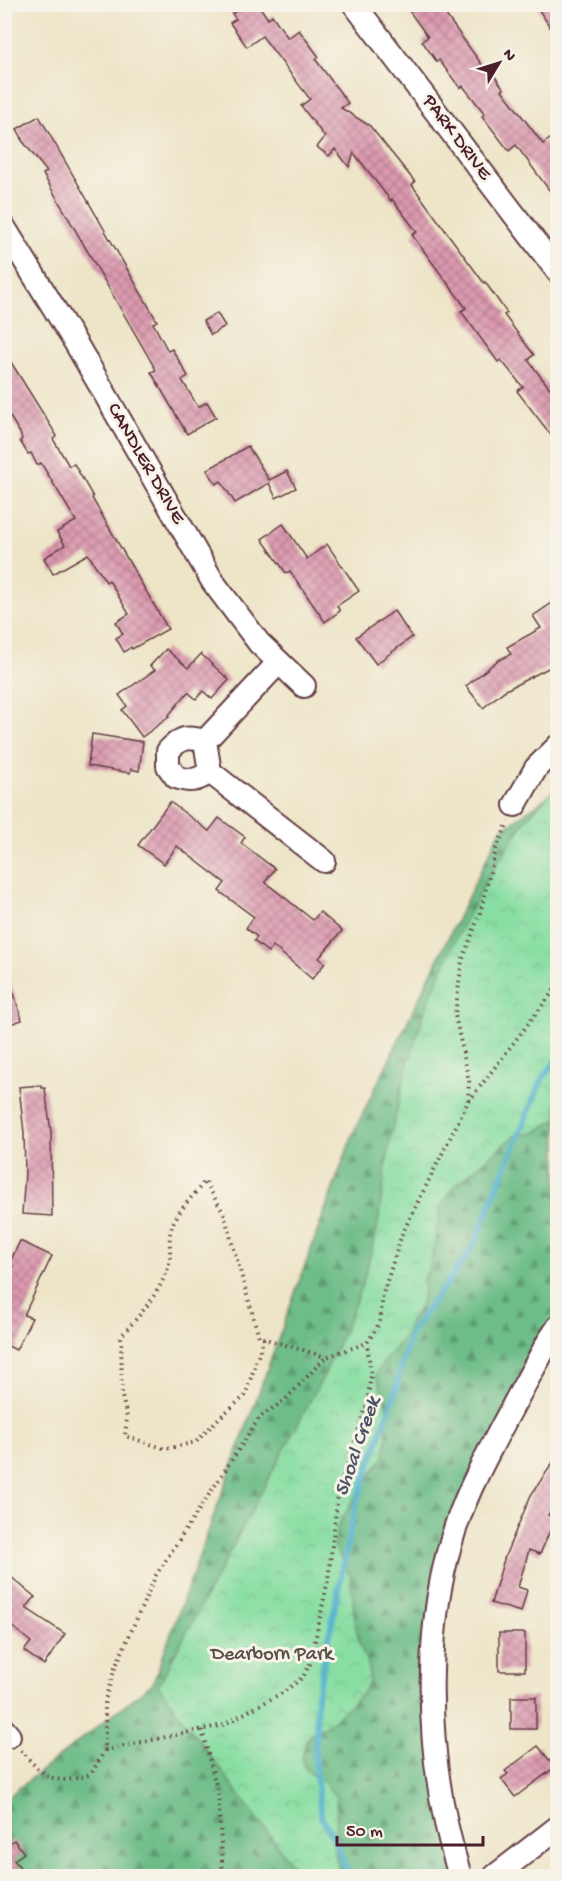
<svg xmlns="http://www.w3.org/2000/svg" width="562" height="1881" font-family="'Gochi Hand',sans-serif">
<defs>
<pattern id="forest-firs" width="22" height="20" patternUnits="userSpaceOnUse" patternTransform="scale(1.5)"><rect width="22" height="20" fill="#6ebd88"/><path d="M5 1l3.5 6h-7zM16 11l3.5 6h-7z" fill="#5c996f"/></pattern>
<pattern id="park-crowns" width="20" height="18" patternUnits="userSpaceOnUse" patternTransform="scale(1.5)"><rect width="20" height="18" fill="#88dea2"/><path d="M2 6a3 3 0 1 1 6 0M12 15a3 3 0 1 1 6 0" fill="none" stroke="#77be8c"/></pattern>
<pattern id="building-cross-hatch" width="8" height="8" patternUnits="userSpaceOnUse" patternTransform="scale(1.5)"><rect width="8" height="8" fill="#dc9ab0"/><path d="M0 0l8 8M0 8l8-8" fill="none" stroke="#b47d8f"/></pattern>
</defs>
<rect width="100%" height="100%" fill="#f7f3e8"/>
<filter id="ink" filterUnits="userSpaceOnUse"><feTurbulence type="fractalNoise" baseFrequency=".0167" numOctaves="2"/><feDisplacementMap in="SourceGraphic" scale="12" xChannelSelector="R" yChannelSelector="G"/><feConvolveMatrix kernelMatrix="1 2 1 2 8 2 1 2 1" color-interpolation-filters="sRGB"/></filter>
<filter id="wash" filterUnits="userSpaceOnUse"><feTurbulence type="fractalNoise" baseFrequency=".008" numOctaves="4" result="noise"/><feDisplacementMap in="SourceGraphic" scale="24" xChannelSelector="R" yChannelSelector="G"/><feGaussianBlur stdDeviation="1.35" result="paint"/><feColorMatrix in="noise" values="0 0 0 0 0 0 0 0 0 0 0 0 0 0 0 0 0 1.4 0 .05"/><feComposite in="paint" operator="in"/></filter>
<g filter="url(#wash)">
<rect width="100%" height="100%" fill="#eee5c8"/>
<path fill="url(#forest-firs)" stroke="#5c6e5a" stroke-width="1.5" d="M557 790V1327L444 1556 435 1749 467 1876H5V1799L153 1683 353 1134 500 831Z"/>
<path fill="url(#park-crowns)" stroke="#697e66" stroke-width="1.5" d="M557 786V1119L536 1132 514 1136 454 1187 441 1206 433 1252 428 1273 423 1280 424 1291 420 1307 410 1322 404 1337 386 1359 376 1374 386 1404 387 1439 384 1457 360 1489 338 1526 334 1545 351 1578 355 1623 360 1645 369 1666V1683L360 1696 330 1723 309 1736 306 1740 302 1758 304 1767 313 1776 325 1783 336 1797 337 1813 334 1836V1850L341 1876H300L158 1686 324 1375 348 1321 364 1279 377 1229 390 1139 407 1067 427 1005 453 944 487 879 527 818Z"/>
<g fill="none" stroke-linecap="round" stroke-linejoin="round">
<path stroke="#4eb0cd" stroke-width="6" d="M349 1876 335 1841 321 1816 315 1767 317 1696 355 1507 395 1393 410 1333 472 1249 543 1077 558 1059"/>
</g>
<g id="blocks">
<g fill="url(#building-cross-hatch)">
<path d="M245 4H258L268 19 272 15 288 38 299 30 319 57 316 60 348 103 341 108 370 126 415 182 412 185 484 283 485 282 507 313 504 315 534 355 528 360 558 399V444L517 391 523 387 501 360 498 362 461 311 466 308 412 235 417 232 392 199 391 201 354 153 349 167 335 149 329 156 317 147 325 137 301 106 310 99 262 36 247 47 230 23 236 19 232 14Z"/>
<path d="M404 4H438L490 76 493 74 504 89 502 90 543 144 558 133V202L516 145 509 151 482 116 485 114 463 86 460 88 439 60 437 62 422 41 428 37Z"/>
<path d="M535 4H558V39Z"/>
<path d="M39 116 157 321 153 323 168 351 172 349 188 376 182 380 198 407 207 402 216 417 187 434 151 372 156 370 43 174 47 172 21 139 22 138 17 129Z"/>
<path d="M217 313 225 326 211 335 203 321Z"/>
<path d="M4 351 57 436 53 439 69 466 74 464 93 497 92 498 168 629 132 649 131 647 124 652 116 638 123 634 116 622 129 614 109 580 106 582 88 554 53 574 44 558 65 545 57 532 76 521 41 463 37 465 31 453 28 454 20 441 22 439 20 433 4 407Z"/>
<path d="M248 446 269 480 287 471 296 488 276 498 269 483 235 503 221 481 216 484 207 470Z"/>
<path d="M283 524 307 559 327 544 359 591 337 606 340 611 325 622 290 571 286 573 262 539Z"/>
<path d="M558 599V663L504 691 483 708 466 686 497 661 511 654 507 647 541 628 533 616Z"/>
<path d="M394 611 412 637 376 664 356 637Z"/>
<path d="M166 649 188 668 201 654 229 680 212 699 203 691 196 699 188 692 168 716 169 717 142 737 122 710 127 706 119 695 155 670 150 666Z"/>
<path d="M92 734 143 742 139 771 131 769 130 773 88 766Z"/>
<path d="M170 802 209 831 219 818 245 837 241 843 275 869 265 882 313 920 320 912 342 931 319 958 325 963 312 979 273 946 268 952 254 941 257 937 246 928 254 917 219 891 225 883 177 846 164 864 138 845Z"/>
<path d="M8 974 22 1020 4 1026V975Z"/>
<path d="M41 1085 42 1088H45L51 1132 52 1216 22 1214 25 1174 24 1133 19 1087Z"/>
<path d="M20 1241 52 1256 24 1315 32 1318 16 1350 4 1344V1286L13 1266 9 1264Z"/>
<path d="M558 1455V1501L548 1515 555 1519 540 1554 529 1550 518 1587 527 1590 521 1612 491 1603 505 1556 531 1495Z"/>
<path d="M4 1571 35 1597 26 1608 65 1634 44 1665 24 1651 31 1642 4 1620Z"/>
<rect x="499" y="1633" width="26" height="38"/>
<rect x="511" y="1697" width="25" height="32"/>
<path d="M538 1746 555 1767 515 1797 501 1779 508 1774 505 1771Z"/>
<path d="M14 1840 24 1853 14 1860 27 1876H4V1847Z"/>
</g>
</g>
</g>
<g filter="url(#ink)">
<use href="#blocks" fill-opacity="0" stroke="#633d43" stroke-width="1.5"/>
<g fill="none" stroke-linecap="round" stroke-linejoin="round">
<g stroke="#633d43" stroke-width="26">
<g id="minor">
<path d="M354 4 558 272"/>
<path d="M4 227 78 347 213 582 259 643 304 686"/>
<path d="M279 662 205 741 210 772 324 861"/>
<path d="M205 741C187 736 181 737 168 751V766L176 777C190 782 197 781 210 772"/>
<path d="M515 805 536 768 558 746"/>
<path d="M4 1730 9 1736"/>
<path d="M460 1876C423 1757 418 1603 471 1488 494 1438 522 1390 548 1342L558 1327"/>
<path d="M495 1876 558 1827"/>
</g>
</g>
<g stroke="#633d43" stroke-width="4" stroke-dasharray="1.5 4.5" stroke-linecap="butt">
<path d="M469 1101 558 985"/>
<path d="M264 1338 245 1396 219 1418 196 1442 166 1449 125 1436 127 1417 122 1396 121 1336C140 1315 159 1294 168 1268 172 1257 169 1246 170 1235 172 1215 193 1197 205 1181L224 1214 259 1337 326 1357"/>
<path d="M202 1730 218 1793 223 1876"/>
<path d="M21 1750C44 1778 55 1787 91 1774L105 1750V1700L115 1668 156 1575 260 1417 285 1400 326 1357 367 1343 380 1322 383 1294 402 1234 468 1102 469 1081 455 1015 462 961 480 913 496 849 508 822"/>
<path d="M105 1750 223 1725 284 1692 303 1677 310 1664 328 1580 338 1494 367 1404 371 1375 367 1343"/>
</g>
<use href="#minor" stroke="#fff" stroke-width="22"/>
</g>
</g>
<g text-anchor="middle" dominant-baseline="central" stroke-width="6" stroke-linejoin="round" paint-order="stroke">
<g font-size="20" fill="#4a1f2b" stroke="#f7f3e8">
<text transform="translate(456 138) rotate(53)">PARK DRIVE</text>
<text transform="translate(145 464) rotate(60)">CANDLER DRIVE</text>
</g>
<g font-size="20" fill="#5a4f49" stroke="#f7f3e8">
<text x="272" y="1655">Dearborn Park</text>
</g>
<g font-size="21" font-style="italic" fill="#4b5264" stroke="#f7f3e8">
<text transform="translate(359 1447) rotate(-71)">Shoal Creek</text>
</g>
</g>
<rect width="562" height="1881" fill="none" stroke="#f7f3e8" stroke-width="24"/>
<g transform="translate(499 63) rotate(52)" stroke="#f7f3e8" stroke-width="4.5" paint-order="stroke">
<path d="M0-4.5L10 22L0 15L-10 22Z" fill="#4a1f2b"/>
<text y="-9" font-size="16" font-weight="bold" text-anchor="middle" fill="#4a1f2b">N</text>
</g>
<path d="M337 1836v9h146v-9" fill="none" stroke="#4a1f2b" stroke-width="3"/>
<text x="346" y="1836" font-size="18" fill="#4a1f2b" stroke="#f7f3e8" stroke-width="4.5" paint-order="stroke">50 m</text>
</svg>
